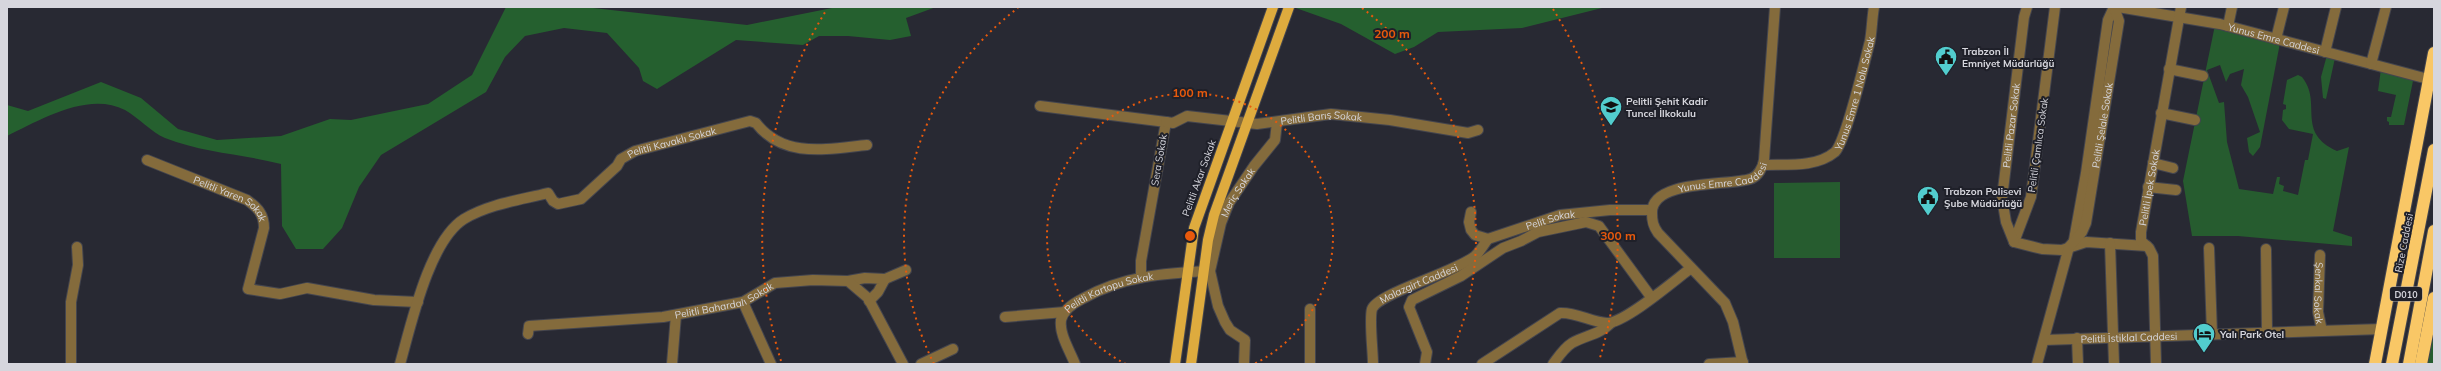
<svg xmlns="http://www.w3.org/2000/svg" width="2441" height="371" font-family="Mulish,sans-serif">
<rect width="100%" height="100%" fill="#282933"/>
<g fill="#265c2f">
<path d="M2215 25 2280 43 2260 147 2253 156 2249 152 2247 138 2260 132 2248 97 2241 85 2244 69 2230 74 2226 82 2220 65 2207 70 2219 103 2224 102 2227 142 2239 189 2273 194 2277 177H2280L2279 184 2284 186 2283 191 2298 195 2305 160H2308L2313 134 2289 129 2282 120 2283 110 2286 109V105L2283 104 2287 80 2298 75 2302 77C2323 103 2295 132 2337 151L2349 147 2333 231 2352 237V246L2238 236H2192L2183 181Z"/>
<path d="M2327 55 2335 58 2326 99 2323 98 2321 77Z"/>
<path d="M2381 69 2414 76 2404 125H2389V122L2387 121V117H2391L2396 95 2378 91Z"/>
<path d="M1840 182V258H1774V183Z"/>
<path d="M2434 321V364H2426Z"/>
</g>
<g fill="#25602f">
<path d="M506 7H584L747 25 837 7H936L906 18 911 36 890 40 848 36H819L803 45 736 40 657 89 643 81 639 68 607 33 564 28 525 36 505 57 486 92 381 155 359 187 342 228 323 249H296L282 226 281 164C243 154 203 153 165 138 151 132 139 118 125 110 88 91 40 120 7 136V105L28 111 101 82 141 98 178 129 217 140 281 136 330 119 351 120 428 104 472 75Z"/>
<path d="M1293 7H1606L1522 28 1438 32 1414 47 1395 54 1341 24Z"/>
</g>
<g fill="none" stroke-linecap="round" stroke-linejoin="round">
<g stroke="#44454e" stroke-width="12">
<g id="minor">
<path d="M2055 7 2031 197 2014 242 2042 249 2062 250 2086 242 2147 246"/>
<path id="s1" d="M2118 7 2220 24 2428 79"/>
<path d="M2228 26 2232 7"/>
<path d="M2276 39 2284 7"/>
<path d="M2325 52 2336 7"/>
<path d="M2371 64 2386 7"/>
<path d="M2169 69 2203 76"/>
<path d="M1040 106 1166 122 1141 261V276"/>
<path d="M2161 113 2195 120"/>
<path id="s2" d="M1166 122 1173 123 1187 116 1257 124 1331 114 1390 120 1468 133 1478 130"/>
<path id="s3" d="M147 160 247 200C258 208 264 214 264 228L248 289 280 294 307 288 374 300 418 302"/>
<path d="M2153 163 2173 168"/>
<path id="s4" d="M1763 165C1786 164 1816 168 1835 152 1846 141 1865 60 1870 41 1872 30 1872 18 1874 7"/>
<path d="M2148 187 2176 190"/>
<path id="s5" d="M1471 212 1469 222 1471 230 1475 235 1488 239 1560 215 1610 210H1652"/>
<path d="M2074 240 2086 173 2108 20 2114 7"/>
<path id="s6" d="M2014 242 2006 222 2002 198 2024 17 2027 7"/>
<path d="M2110 243 2114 364"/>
<path d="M2209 248 2212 334"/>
<path d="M2266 249 2267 332"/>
<path id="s7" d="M2320 255 2318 312 2322 331"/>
<path d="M885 279 906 270"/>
<path d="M848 281 865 278 885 279 878 292 869 301"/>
<path d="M743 302 771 364"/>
<path d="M1310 309V364"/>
<path d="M1005 317 1065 312"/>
<path id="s8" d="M528 334 529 326 663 317 743 302 775 283 813 280 848 281 868 298 903 364"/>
<path d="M2077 338 2078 364"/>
<path id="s9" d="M2044 340 2382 329"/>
<path d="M71 364V302L78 265 77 247"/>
<path id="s10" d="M400 364C411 325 429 241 464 219 489 204 520 200 548 193L553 201 558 204 581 199 617 166 621 159 635 151 750 121 756 123C784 159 827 149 867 145"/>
<path d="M672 364 676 315"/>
<path d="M921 364 953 349"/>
<path id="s11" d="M1075 364C1070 351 1059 334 1061 320 1063 310 1074 303 1082 299 1122 276 1165 273 1210 271"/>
<path id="s12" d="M1244 364 1245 340 1230 330 1225 322 1218 306 1210 271 1221 223 1229 203 1254 166 1275 140 1277 122"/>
<path id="s13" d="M1373 364C1373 351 1369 319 1372 309 1378 293 1456 272 1475 256 1480 252 1484 244 1488 239"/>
<path d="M1425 364 1427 352 1409 307 1412 300 1461 276 1503 248 1521 241 1538 232 1586 222 1599 226 1651 297"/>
<path d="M1482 364 1560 313C1576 312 1591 322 1607 323 1625 323 1675 280 1691 268"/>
<path d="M1553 364C1559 356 1564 348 1572 343 1586 335 1599 335 1611 323"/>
<path d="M1709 364 1743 362"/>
<path id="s14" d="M1743 364 1733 322 1725 303 1658 233C1653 226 1652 221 1652 213 1651 179 1729 186 1750 179 1758 177 1763 167 1764 160L1775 7"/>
<path id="s15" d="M2037 364 2069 247 2082 232 2086 223 2119 21 2114 7"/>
<path id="s16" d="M2156 364 2153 256 2149 248 2141 241V232L2181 7"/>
</g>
</g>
<g stroke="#44454e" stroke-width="12">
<g id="major">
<path d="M1175 364 1194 228 1273 7"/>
<path d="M1191 364 1208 240 1214 215 1289 7"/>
</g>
</g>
<g stroke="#44454e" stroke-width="14">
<g id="highway">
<path d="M2375 364 2434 53"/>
<path d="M2392 364 2434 150"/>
<path d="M2409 364 2434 231"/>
<path d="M2421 364 2434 298"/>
</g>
</g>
<use href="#minor" stroke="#846b3c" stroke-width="10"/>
<use href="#major" stroke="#deab3e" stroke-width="10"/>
<use href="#highway" stroke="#f9c766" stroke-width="12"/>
</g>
<g fill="none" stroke="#e8590c" stroke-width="2" stroke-dasharray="2 4">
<path d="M1126 364A143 143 0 1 1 1254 364"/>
<path d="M934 364A286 286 0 0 1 1018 8M1362 8A286 286 0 0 1 1446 364"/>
<path d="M781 361A428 428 0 0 1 827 9M1553 9A428 428 0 0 1 1599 361"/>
</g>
<defs>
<g id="civic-pin" transform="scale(1.15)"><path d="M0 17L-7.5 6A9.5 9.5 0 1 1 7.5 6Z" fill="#52cdce" stroke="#1f2029"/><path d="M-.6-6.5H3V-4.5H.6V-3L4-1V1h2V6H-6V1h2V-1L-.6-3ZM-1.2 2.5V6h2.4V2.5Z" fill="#111"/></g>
<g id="school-pin" transform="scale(1.15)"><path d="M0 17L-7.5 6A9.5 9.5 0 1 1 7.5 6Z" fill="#52cdce" stroke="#1f2029"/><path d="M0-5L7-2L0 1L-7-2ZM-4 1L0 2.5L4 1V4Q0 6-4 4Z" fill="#111"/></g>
<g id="hotel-pin" transform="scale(1.15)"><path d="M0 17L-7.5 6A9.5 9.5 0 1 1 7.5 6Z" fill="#52cdce" stroke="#1f2029"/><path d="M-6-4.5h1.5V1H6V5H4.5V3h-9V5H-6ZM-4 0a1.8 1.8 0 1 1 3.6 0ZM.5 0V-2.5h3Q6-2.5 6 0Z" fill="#111"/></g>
</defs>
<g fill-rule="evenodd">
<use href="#civic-pin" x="1946" y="57"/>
<use href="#school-pin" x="1611" y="107"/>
<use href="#civic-pin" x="1928" y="197"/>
<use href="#hotel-pin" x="2204" y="334"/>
</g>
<g text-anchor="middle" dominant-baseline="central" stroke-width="4" stroke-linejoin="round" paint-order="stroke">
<rect fill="#1f2029" stroke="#9f9fa7" stroke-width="1" x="2390" y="287" width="32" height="14" rx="3"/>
<g font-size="9" font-weight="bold" fill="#d6d6dd">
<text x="2406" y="294">D010</text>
</g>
<g font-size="10" fill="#d6d6dd" stroke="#1f2029">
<text stroke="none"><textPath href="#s1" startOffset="159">Yunus Emre Caddesi</textPath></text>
<text stroke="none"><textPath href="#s4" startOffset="137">Yunus Emre 1 Nolu Sokak</textPath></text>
<text stroke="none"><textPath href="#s2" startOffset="158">Pelitli Barış Sokak</textPath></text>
<text stroke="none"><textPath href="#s6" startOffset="119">Pelitli Pazar Sokak</textPath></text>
<text stroke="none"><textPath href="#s15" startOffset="250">Pelitli Şelale Sokak</textPath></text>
<text stroke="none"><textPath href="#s10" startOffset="399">Pelitli Kavaklı Sokak</textPath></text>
<text transform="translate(2038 145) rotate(-82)">Pelitli Çamlıca Sokak</text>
<text transform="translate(1159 160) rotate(-80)">Sera Sokak</text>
<text stroke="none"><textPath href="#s14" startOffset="268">Yunus Emre Caddesi</textPath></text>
<text transform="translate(1199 178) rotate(-70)">Pelitli Akar Sokak</text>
<text stroke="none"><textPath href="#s16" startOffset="182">Pelitli İpek Sokak</textPath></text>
<text stroke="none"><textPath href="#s12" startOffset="189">Meriç Sokak</textPath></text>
<text stroke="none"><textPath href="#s3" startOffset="93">Pelitli Yaren Sokak</textPath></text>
<text stroke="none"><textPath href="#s5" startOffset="104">Pelit Sokak</textPath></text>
<text transform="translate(2404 243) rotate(-79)">Rize Caddesi</text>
<text stroke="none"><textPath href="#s13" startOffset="109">Malazgirt Caddesi</textPath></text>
<text stroke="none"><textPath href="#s7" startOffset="38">Şenkal Sokak</textPath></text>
<text stroke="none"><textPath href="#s11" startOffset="105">Pelitli Kartopu Sokak</textPath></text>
<text stroke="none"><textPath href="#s8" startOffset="206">Pelitli Bahardalı Sokak</textPath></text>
<text stroke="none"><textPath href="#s9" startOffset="85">Pelitli İstiklal Caddesi</textPath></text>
</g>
<g font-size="10" font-weight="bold" fill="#d6d6dd" stroke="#1f2029" text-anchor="start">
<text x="1962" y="51">Trabzon İl<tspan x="1962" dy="12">Emniyet Müdürlüğü</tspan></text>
<text x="1626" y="101">Pelitli Şehit Kadir<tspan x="1626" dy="12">Tuncel İlkokulu</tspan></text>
<text x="1944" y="191">Trabzon Polisevi<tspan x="1944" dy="12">Şube Müdürlüğü</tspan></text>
<text x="2220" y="334">Yalı Park Otel</text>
</g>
</g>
<circle cx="1190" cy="236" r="6" fill="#e8590c" stroke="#1f2029" stroke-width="2"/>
<g font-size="12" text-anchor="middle" font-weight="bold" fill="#e8590c" stroke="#1f2029" stroke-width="4" stroke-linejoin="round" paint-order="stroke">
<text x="1392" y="38">200 m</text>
<text x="1190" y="97">100 m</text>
<text x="1618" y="240">300 m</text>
</g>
<rect width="2441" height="371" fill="none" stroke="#d6d6dd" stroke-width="16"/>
</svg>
